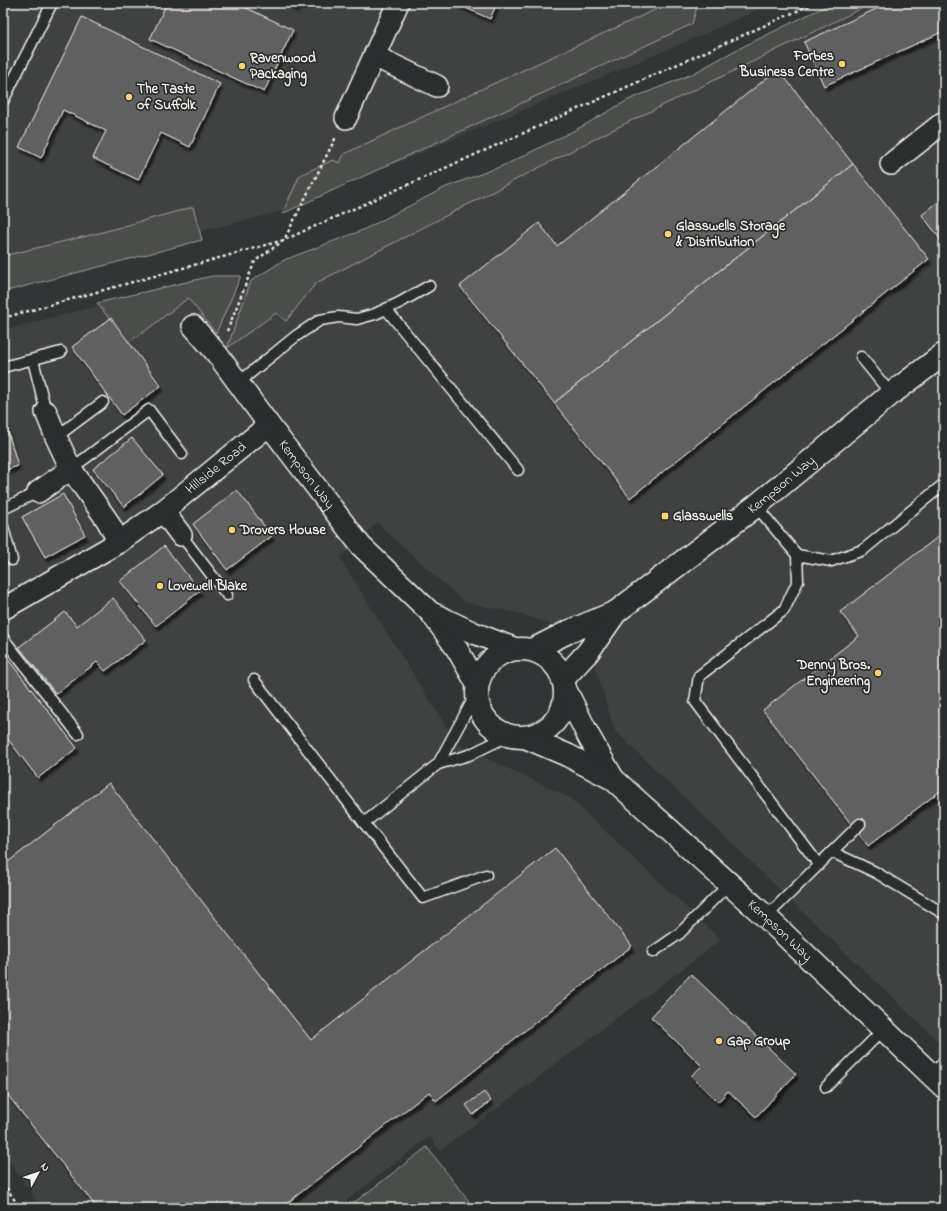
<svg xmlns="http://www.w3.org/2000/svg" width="947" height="1211" font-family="'Indie Flower',sans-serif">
<defs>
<filter id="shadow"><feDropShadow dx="2.5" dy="4.5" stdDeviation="1" flood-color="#0009"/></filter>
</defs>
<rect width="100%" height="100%" fill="#323535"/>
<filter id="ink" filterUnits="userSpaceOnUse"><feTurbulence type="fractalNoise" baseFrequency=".025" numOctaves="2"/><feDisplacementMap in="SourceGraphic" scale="8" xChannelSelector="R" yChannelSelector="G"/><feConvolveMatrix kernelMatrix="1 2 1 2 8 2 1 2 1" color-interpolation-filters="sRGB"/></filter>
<g filter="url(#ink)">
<g fill="#404242">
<path d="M3 3H772L702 35 282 211 3 281Z"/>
<path d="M879 3H944V1047L615 731 586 637 522 614 464 602 377 523 340 558 457 744 570 798 721 940 440 1151 430 1136 337 1208H41L3 1152V330L94 307 236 293Z"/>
</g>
<g fill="#4b4d4c" stroke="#a09f9a">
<path d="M670 3H698L692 24 282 214 300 175 333 160 340 163 344 154 473 93Z"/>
<path d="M832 3H873L606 133 316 283 286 321 276 313 227 348 251 281 284 260 363 230 446 187 507 164 581 127 628 100 692 74 734 51Z"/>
<path d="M193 207 202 240 3 292V256L99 233Z"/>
<path d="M212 276H241L216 333 188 298 144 332 128 342 97 303Z"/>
<path d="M427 1147 474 1208H347Z"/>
</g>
<g fill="#5f605f" stroke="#f4f1e8" filter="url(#shadow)">
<path d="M167 3H236L293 30 264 92 150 39Z"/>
<path d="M285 3H298L296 8Z"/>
<path d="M455 3H497L490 19Z"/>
<path d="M889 3H944V31L824 86 804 42Z"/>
<path d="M82 17 220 84 190 147 161 133 138 180 93 158 106 131 63 110 41 158 19 147Z"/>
<path d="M778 69 853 164 554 403 460 286 539 223 557 246Z"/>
<path d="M853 164 929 259 630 498 554 403Z"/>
<path d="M944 197V244L922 215Z"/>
<path d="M111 318 161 386 122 415 72 347Z"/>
<path d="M3 414 18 466 3 471Z"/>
<path d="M132 438 163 475 124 507 93 469Z"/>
<path d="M237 490 272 536 227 570 193 524Z"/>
<path d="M63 494 85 535 45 557 22 517Z"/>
<path d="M939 536 944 543V788L868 846 763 710 859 636 840 612Z"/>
<path d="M164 546 200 591 156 626 120 581Z"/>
<path d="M113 598 146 640 105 671 97 662 56 694 19 647 65 612 77 626Z"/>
<path d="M3 653 77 748 38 778 3 733Z"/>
<path d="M109 783 311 1040 555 848 632 946 436 1101 429 1092 281 1208H97L3 1089V1066L9 1062 3 1054V866Z"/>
<path d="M691 974 796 1074 756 1117 728 1091 718 1102 691 1076 702 1066 651 1017Z"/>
<path d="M484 1092 491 1101 473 1115 466 1105Z"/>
</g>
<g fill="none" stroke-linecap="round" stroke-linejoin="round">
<g stroke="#f4f1e8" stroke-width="13">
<g id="lane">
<path d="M3 101 52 3"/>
<path d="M386 309 518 470"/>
<path d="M861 357 891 394"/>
<path d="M33 360 46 412"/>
<path d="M3 367 61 352"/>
<path d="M238 383 296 336 320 320 338 317 357 319 375 314 399 303 429 286"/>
<path d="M56 437 103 402"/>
<path d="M71 469 149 410 182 454"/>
<path d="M756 506 797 555 798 581 784 610 699 676 695 701 819 865"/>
<path d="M3 509 38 492"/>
<path d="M3 527 12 560"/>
<path d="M181 535 227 595"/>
<path d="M797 555 831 561 863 550 944 484"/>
<path d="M3 638 78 734"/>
<path d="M254 680 364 823 438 764 476 694"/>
<path d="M438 764 469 755 510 735"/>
<path d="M364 823 423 898 486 875"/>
<path d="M832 852 875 872 941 912"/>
<path d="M766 917 860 824"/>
<path d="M653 952 679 934 730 883"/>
<path d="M933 1075 944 1061"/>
<path d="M826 1087 884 1029"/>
</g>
</g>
<g stroke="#f4f1e8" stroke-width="24">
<g id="street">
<path d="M374 56 437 86"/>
<path d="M346 118 398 3"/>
<path d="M891 164 944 122"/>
<path id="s1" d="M193 326 217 354 269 425 361 546 431 613 457 649 477 684"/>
<path d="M46 412 56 437 71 469 107 520 119 542"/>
<path d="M38 492 71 469"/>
<path d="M163 511 181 535"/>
<path id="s2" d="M3 609 119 542 163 511 269 425"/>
<path d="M434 614 474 633 516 649"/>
</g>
</g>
<g stroke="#f4f1e8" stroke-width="25">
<g id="secondary">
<circle cx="521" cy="693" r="44"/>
<path id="s3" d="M532 650 568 632 616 612 756 506 891 394 944 354"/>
<path d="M563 679 588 652 616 612"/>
<path d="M565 689 589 737 613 779"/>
<path id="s4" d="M525 737 567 755 613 779 766 917 944 1087"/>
</g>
</g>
<g stroke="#f4f1e8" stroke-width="2.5" stroke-dasharray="3 3" stroke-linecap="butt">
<path d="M3 318 284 240 815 3"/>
<path d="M227 331 255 261 284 240 336 137"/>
<path d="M3 1183 20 1208"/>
</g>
<use href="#lane" stroke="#2a2d2e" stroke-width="10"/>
<use href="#street" stroke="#2a2d2e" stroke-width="21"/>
<use href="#secondary" stroke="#2a2d2e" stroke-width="22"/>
</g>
</g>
<g fill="#ffd166" stroke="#2a2d2e" stroke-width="1.5">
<circle cx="842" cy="64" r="4"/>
<circle cx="242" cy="66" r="4"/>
<circle cx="129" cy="97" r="4"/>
<circle cx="668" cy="234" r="4"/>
<rect x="661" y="512" width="8" height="8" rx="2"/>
<circle cx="232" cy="530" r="4"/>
<circle cx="160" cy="586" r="4"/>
<circle cx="878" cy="673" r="4"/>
<circle cx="719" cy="1041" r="4"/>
</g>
<g text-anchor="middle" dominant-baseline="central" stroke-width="3.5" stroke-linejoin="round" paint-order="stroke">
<g font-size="14" font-weight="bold" fill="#f4f1e8" stroke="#2a2d2e" text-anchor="start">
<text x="834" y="56" text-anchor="end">Forbes<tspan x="834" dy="16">Business Centre</tspan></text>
<text x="250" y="58">Ravenwood<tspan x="250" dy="16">Packaging</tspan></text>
<text x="137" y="89">The Taste<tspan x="137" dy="16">of Suffolk</tspan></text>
<text x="676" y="226">Glasswells Storage<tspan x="676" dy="16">&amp; Distribution</tspan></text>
<text x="673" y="516">Glasswells</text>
<text x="240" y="530">Drovers House</text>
<text x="168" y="586">Lovewell Blake</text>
<text x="870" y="665" text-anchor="end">Denny Bros.<tspan x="870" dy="16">Engineering</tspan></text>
<text x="727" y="1041">Gap Group</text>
</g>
<g font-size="14" fill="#f4f1e8" stroke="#2a2d2e">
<text stroke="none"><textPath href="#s2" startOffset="256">Hillside Road</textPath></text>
<text stroke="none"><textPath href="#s1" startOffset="187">Kempson Way</textPath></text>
<text stroke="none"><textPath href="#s3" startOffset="301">Kempson Way</textPath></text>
<text stroke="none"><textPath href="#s4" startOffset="323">Kempson Way</textPath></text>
</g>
</g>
<rect width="947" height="1211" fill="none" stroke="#2a2d2e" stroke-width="16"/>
<rect x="8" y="8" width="931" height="1195" fill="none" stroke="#f4f1e8" stroke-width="1.5" filter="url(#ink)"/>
<g transform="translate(38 1173) rotate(50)" stroke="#2a2d2e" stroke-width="3" paint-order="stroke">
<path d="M0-3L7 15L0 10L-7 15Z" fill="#f4f1e8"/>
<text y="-6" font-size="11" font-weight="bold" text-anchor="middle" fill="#f4f1e8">N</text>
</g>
</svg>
